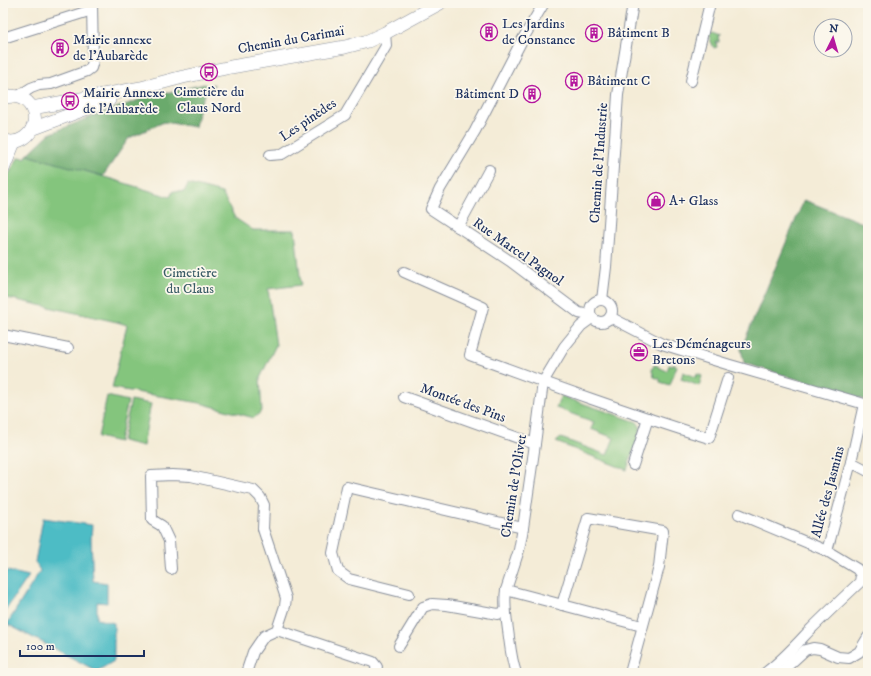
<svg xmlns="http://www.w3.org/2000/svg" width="871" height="676" font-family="'IM FELL DW Pica',serif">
<rect width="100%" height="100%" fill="#fbf7ec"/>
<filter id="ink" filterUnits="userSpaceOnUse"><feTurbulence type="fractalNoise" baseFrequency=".025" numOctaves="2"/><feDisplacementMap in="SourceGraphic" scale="8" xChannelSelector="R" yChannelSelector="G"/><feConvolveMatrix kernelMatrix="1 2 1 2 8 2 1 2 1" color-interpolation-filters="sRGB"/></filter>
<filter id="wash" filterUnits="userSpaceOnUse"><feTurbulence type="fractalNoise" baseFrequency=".012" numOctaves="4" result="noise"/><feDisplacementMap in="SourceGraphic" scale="16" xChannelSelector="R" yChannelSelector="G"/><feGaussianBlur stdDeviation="0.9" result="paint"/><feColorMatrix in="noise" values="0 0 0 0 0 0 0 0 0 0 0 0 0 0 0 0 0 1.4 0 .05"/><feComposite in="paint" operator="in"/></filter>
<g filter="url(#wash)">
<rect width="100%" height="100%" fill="#f4ecd7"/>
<g fill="#84c57d" stroke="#507a6e">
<path d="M712 33 720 36 718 37 719 42H716L717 47 714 48 709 37V34Z"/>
<path d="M73 133 82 170 170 197 173 191 184 192 188 184 222 193 235 218 253 230H295L301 285 268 289 276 345 260 378 262 411 254 418 200 403 112 388 127 325 117 322 3 297V193C6 180 11 168 19 157L25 158 27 155 50 161Z"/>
<path d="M674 364 677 366 670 385 660 382V379L654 377 652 370 654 365 658 366V367L667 371 669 365 673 366Z"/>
<path d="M683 372 696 377 697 374 702 376 699 386 681 379Z"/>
<path d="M107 396 128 401 119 442 98 437Z"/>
<path d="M561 396 637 422 641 428 627 470 556 442 561 438 607 455 614 438 591 429 594 422 556 408Z"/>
<path d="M131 400 151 404 143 446 122 441Z"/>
</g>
<g fill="#6baa6c" stroke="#436c65">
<path d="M204 84 207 86 214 84 212 90H208C199 102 198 113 195 127L164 122 129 138 103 176 27 155 49 134 91 117 144 98Z"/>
<path d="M804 200 868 225V401L744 363 741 349Z"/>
</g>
<g fill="#4ebcc5" stroke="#347692">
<path d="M43 518 92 525 91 539 93 581 107 583V603L97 602V619L114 623V661L97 671 7 624 40 571 35 562Z"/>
<path d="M3 570 29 576 3 614Z"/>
</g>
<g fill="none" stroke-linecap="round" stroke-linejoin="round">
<path stroke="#4ebcc5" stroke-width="2.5" d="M235 3 281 7 290 3"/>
</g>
</g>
<g filter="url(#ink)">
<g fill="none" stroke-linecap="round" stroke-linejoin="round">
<g stroke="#888e9a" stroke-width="12">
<g id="minor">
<path d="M544 3 521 42 475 131 440 189 431 209 510 261 579 313 590 315"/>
<path d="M3 38 92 10"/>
<path d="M691 81 710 3"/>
<path d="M17 97 31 88 39 85 51 84 87 71 91 68 93 61 92 3"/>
<path d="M270 155 282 154 345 115 386 46 385 33"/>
<path d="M458 227 489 170"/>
<path d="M404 272 483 307 470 355C549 384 628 413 709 438L728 378"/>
<circle cx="601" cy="311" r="11"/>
<path d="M602 300 606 267 618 95 633 3"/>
<path d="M610 317 662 344 730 365 868 405"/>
<path d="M3 335 68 348"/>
<path d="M404 397 535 444"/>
<path d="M851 462 868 471"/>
<path d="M633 465 648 418"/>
<path d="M739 514 827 551 857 569 861 575 860 582C843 598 826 614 810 630 795 646 783 660 765 673"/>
<path d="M827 551 851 462 864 404"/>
<path d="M171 569 169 541 162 526 152 520 151 476 172 475 191 476 253 490 260 497 264 505 263 529 286 598 285 606 277 630 264 636 253 652 246 673"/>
<path d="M506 590 642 626"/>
<path d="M409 594 349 579 338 571 333 553 347 487 523 528"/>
<path d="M562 605 588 518 663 531 659 567 630 673"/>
<path d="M277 630 373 662 377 667 375 673"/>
<path d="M399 646 423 607 432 604 447 605 498 614 505 612"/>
<path d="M516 673C511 659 510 644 508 630 506 616 504 603 506 590L519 550 523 528 535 444 543 382 564 347 581 326 592 318"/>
<path d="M780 673 805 650 813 648 820 649 838 657 849 658 859 652 868 637"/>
</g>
</g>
<g stroke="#888e9a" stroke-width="14">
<g id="major">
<path d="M3 98C29 88 47 122 24 138 18 142 10 143 3 140"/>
<path d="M32 108 141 88 183 77 231 67 345 47 368 41 385 33 440 3"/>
<path d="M32 129 109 100"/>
<path d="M3 169 14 142"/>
</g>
</g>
<use href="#minor" stroke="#fff" stroke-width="10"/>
<use href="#major" stroke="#fff" stroke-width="13"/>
</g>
</g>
<defs>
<g id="building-ring" transform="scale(0.9)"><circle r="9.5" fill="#fbf7ec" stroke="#b5179e" stroke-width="1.5"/><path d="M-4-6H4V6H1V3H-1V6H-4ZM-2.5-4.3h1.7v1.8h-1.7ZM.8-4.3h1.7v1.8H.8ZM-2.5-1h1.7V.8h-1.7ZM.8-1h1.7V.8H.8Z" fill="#b5179e"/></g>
<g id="bus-ring" transform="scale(0.9)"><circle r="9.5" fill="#fbf7ec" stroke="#b5179e" stroke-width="1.5"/><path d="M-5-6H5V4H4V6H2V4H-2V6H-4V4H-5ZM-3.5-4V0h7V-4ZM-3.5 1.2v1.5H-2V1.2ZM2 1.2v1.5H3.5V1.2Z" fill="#b5179e"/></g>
<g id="shop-ring" transform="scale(0.9)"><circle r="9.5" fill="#fbf7ec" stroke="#b5179e" stroke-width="1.5"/><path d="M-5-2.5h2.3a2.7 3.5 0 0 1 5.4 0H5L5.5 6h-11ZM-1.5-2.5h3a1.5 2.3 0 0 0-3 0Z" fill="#b5179e"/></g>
<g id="office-ring" transform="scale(0.9)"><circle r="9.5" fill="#fbf7ec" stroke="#b5179e" stroke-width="1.5"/><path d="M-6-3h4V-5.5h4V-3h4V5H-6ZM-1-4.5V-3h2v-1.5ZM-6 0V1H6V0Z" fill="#b5179e"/></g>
</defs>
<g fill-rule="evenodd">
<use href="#building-ring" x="489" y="32"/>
<use href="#building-ring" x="594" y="33"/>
<use href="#building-ring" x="60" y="48"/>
<use href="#bus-ring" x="209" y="72"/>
<use href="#building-ring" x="574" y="81"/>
<use href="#building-ring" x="532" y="94"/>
<use href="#bus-ring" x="70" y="101"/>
<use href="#shop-ring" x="656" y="201"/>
<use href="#office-ring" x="639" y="352"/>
</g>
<g text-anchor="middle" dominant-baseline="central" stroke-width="3.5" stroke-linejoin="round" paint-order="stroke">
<g font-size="14" fill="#1b2f5e" stroke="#fbf7ec" text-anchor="start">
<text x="502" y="24">Les Jardins<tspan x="502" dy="16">de Constance</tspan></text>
<text x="607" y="33">Bâtiment B</text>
<text x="73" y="40">Mairie annexe<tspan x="73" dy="16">de l'Aubarède</tspan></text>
<text x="587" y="81">Bâtiment C</text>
<text x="209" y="92" text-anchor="middle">Cimetière du<tspan x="209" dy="16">Claus Nord</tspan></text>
<text x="83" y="93">Mairie Annexe<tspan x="83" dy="16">de l'Aubarède</tspan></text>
<text x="519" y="94" text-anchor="end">Bâtiment D</text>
<text x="669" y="201">A+ Glass</text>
<text x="652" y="344">Les Déménageurs<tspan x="652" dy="16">Bretons</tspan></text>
</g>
<g font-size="14" fill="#1b2f5e" stroke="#fbf7ec">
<text transform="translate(291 40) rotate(-10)">Chemin du Carimaï</text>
<text transform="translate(308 120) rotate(-34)">Les pinèdes</text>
<text transform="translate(599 163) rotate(-86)">Chemin de l'Industrie</text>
<text transform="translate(518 252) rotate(35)">Rue Marcel Pagnol</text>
<text transform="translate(463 403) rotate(20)">Montée des Pins</text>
<text transform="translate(514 486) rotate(-81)">Chemin de l'Olivet</text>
<text transform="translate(828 492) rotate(-75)">Allée des Jasmins</text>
</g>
<g font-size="14" fill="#3a5c67" stroke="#fbf7ec">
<text x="190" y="273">Cimetière<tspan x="190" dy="16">du Claus</tspan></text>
</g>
</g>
<rect width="871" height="676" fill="none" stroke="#fbf7ec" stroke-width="16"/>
<g transform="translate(833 38) rotate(5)"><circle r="19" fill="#fbf7ec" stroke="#a1a7b3"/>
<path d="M0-3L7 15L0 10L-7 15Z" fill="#b5179e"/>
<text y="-6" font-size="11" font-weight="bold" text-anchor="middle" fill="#1b2f5e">N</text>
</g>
<path d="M20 650v6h124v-6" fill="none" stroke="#1b2f5e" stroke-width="2"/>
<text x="26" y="650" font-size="12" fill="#1b2f5e" stroke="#fbf7ec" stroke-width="3" paint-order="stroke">100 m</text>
</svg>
